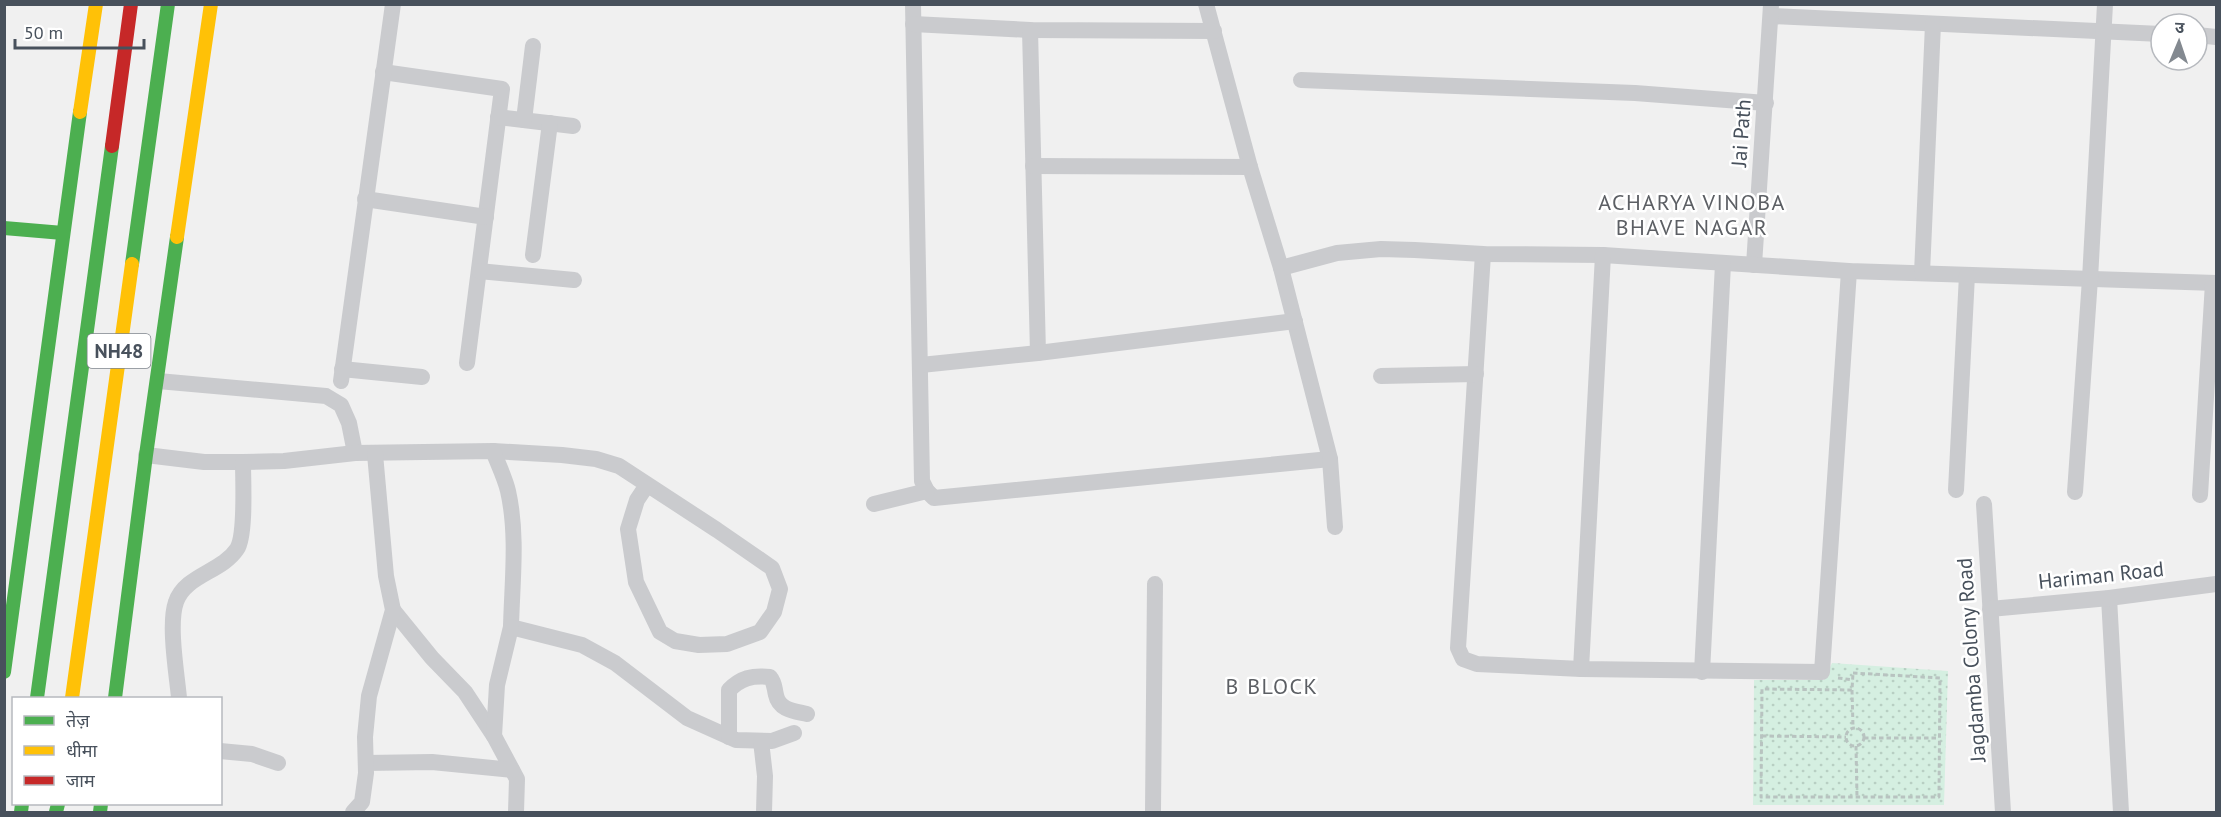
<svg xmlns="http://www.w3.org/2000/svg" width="2221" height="817" font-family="'PT Sans','Noto Sans Devanagari',sans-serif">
<defs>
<pattern id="grass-dots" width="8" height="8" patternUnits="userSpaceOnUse" patternTransform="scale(1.5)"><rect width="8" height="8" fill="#d5efe1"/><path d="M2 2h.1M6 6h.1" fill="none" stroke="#b8cfc3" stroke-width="1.8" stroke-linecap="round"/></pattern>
</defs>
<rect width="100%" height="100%" fill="#f0f0f0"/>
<path fill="url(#grass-dots)" d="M1832 663 1948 671 1944 805H1753L1754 680H1824Z"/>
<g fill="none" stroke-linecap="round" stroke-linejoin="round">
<g stroke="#b8c3c0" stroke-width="3" stroke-dasharray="4.5 3" stroke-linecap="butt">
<path d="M1853 673 1940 678 1939 797H1761L1762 689 1852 690Z"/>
<path d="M1838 678 1853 680"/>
<path d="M1852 690 1853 727"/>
<circle cx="1855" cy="737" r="9"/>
<path d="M1762 736 1846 737"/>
<path d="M1864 738H1939"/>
<path d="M1856 746 1857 797"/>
</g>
<g stroke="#cacbce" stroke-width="16">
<path d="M913 4 922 481 927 491 934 498 1330 459 1281 268 1250 167 1206 4"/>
<path d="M1771 16 2161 34"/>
<path d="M913 24 1030 30 1214 31"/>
<path d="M1030 30 1038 353"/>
<path d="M2197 35 2216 37"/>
<path d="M383 72 502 89 467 363"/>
<path d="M1301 80 1635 93 1766 103"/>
<path d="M498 117 573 126"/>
<path d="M524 120 533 46"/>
<path d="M1033 166 1250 167"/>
<path d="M365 199 486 217"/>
<path d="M1483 254 1458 648 1463 659 1477 664 1581 669 1822 672 1849 271"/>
<path d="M533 255 550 123"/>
<path d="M1754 265 1771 5"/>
<path d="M1281 268 1337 253 1381 249 1415 250 1483 254 1603 255 1849 271 2216 283"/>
<path d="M479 271 574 280"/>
<path d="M1922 273 1933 24"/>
<path d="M921 365 1038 353 1295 321"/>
<path d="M342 369 422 377"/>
<path d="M1381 376 1476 374"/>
<path d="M158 381 326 396 341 405 349 423 355 453"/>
<path d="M341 381 393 4"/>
<path d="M493 451 562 455 596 459 619 466 717 530 772 568 780 589 774 612 760 632 727 644 699 645 675 641 660 632 636 582 628 529 637 500 647 485"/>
<path d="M146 455 204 462H243L284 461 355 453 493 451C498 464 505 478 508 491 518 535 512 583 511 627L582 645 615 663 687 718 736 740 772 741 794 733"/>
<path d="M1330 459 1335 527"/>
<path d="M1956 490 1967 275"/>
<path d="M2075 492 2090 279 2105 4"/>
<path d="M2200 495 2213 283"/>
<path d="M874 504 927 491"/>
<path d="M1984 504 2003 812"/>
<path d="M2109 598 2121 812"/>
<path d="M1990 609 2109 598 2216 584"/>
<path d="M393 610 432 658 465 692 494 736 517 779 516 812"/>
<path d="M1581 669 1603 255"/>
<path d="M1702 672 1723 264"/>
<path d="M179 698C177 675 168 624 176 602 185 575 222 572 237 549 246 535 243 481 243 462"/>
<path d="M494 736 497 685 511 627"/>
<path d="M729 737V690C741 678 752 675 770 677 775 683 774 687 776 695 779 710 794 711 807 714"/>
<path d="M761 741 765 776 764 812"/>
<path d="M220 751 252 754 278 763"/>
<path d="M366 763 432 762 512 770"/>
<path d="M353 812 362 802 366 773 365 737 369 696 393 610 386 576 375 454"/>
<path d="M1153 812 1155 584"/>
</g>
<g stroke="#4caf50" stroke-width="14">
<path d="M4 228 63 233"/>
<path d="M132 264 168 4"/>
<path d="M4 672 80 112"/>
<path d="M37 698 112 146"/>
<path d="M115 698 146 455 177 237"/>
<path d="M21 812 22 804"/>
<path d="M56 812 58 804"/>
<path d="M100 812 101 804"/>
</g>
<g stroke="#ffc107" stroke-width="14">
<path d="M80 112 96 4"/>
<path d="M177 237 211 4"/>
<path d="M72 698 132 264"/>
</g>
<path stroke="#c62828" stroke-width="14" d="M112 146 131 4"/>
</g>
<g text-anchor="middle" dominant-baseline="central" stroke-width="5" stroke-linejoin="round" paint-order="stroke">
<rect fill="#fff" stroke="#7f858d" stroke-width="1.5" x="87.5" y="334" width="63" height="34" rx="4.5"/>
<g font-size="20" font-weight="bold" fill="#48515c">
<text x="119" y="351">NH48</text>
</g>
<g font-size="21" fill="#48515c" stroke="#fff">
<text transform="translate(1741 133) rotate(-86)">Jai Path</text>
<text transform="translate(2101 575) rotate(-6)">Hariman Road</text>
<text transform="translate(1971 660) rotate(-94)">Jagdamba Colony Road</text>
</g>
<g font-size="22" letter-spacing="1.5" fill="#5c5f64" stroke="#fff">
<text x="1692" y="202">ACHARYA VINOBA<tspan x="1692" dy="25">BHAVE NAGAR</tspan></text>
<text x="1272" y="686">B BLOCK</text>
</g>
</g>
<rect width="2221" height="817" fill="none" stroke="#48515c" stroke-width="12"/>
<rect x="12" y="697" width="210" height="108" fill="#ffffff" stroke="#b6b9be" stroke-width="1.5"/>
<rect x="24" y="716" width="30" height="9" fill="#4caf50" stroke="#b6b9be" stroke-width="1.5"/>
<text x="66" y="727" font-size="18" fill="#48515c">तेज़</text>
<rect x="24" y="746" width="30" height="9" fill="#ffc107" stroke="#b6b9be" stroke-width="1.5"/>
<text x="66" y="757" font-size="18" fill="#48515c">धीमा</text>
<rect x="24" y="776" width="30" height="9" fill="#c62828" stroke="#b6b9be" stroke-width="1.5"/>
<text x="66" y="787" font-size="18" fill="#48515c">जाम</text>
<g transform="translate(2179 42) rotate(2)"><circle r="28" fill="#ffffff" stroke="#b6b9be" stroke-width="1.5"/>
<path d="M0-4.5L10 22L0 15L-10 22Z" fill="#838990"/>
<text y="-9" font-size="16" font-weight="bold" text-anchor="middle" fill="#48515c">उ</text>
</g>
<path d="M15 39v9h129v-9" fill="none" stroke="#48515c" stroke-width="3"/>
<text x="24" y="39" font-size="18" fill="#48515c" stroke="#ffffff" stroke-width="4.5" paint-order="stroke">50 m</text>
</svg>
